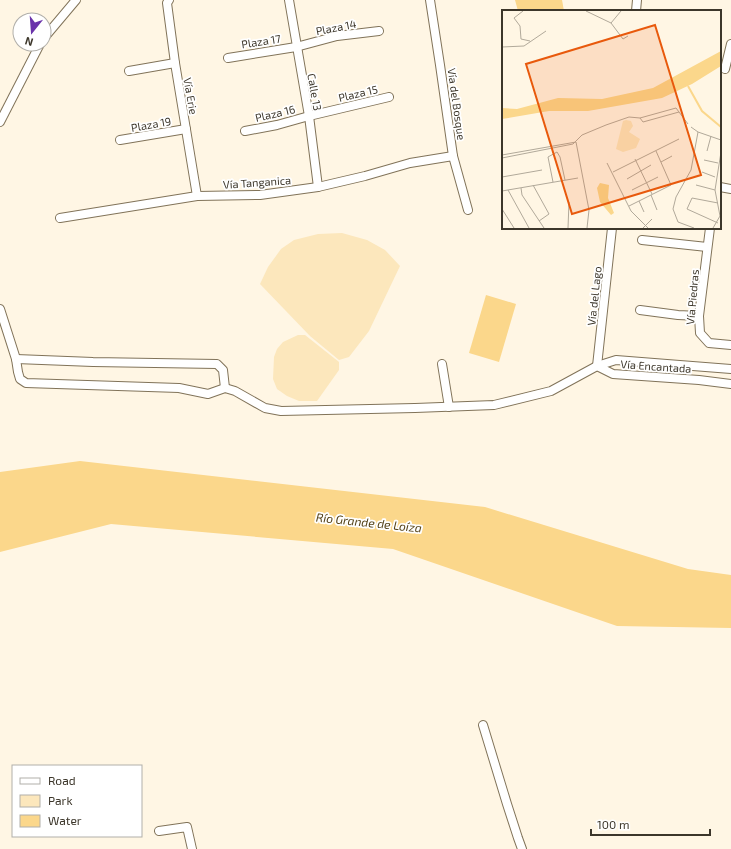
<svg xmlns="http://www.w3.org/2000/svg" width="731" height="849" font-family="'Exo 2',sans-serif">
<rect width="100%" height="100%" fill="#fff6e4"/>
<g fill="#fce7bc">
<path d="M342 233 367 240 385 250 400 266 369 331 349 357 339 360 310 336 260 284 268 267 281 249 294 240 318 234Z"/>
<path d="M298 335H305L339 362V370L317 401H299L287 396 277 389 273 379 274 357 277 349 283 342Z"/>
</g>
<g fill="#fbd78b">
<path d="M515 0H562L564 11H518Z"/>
<path d="M486 295 516 304 499 362 469 353Z"/>
<path d="M80 461 485 507 688 569 731 575V628L617 626 393 549 111 524 0 552V472Z"/>
</g>
<g fill="none" stroke-linecap="round" stroke-linejoin="round">
<g stroke="#817359" stroke-width="10">
<g id="minor">
<path d="M169 0 167 3 175 63 197 196"/>
<path d="M289 0 309 116 318 187"/>
<path d="M430 0 440 65 453 156 468 210"/>
<path d="M636 11 637 0"/>
<path d="M44 38 76 0"/>
<path d="M228 58 296 47 337 36 379 31"/>
<path d="M725 69 731 44"/>
<path d="M129 71 175 63"/>
<path d="M0 122 40 44"/>
<path d="M245 131 277 125 309 116 389 97"/>
<path d="M120 140 186 129"/>
<path d="M720 187 731 189"/>
<path d="M60 218 197 196 260 195 318 187 365 176 410 163 453 156"/>
<path d="M710 228 699 316 700 333 709 343 731 345"/>
<path d="M642 240 707 247"/>
<path d="M0 309 16 359 18 372 20 379 26 383 179 388 208 394 225 388 235 391 265 408 281 411 415 408 494 405 551 391 597 366 616 360 731 369"/>
<path d="M640 310 678 315 699 316"/>
<path d="M16 359 93 362 217 364 223 370 225 388"/>
<path d="M442 364 449 407"/>
<path d="M597 366 612 228"/>
<path d="M597 366 613 374 699 380 731 384"/>
<path d="M483 725 507 804 518 838 522 849"/>
<path d="M159 831 187 827 192 849"/>
</g>
</g>
<use href="#minor" stroke="#fff" stroke-width="8"/>
</g>
<g text-anchor="middle" dominant-baseline="central" stroke-width="3.5" stroke-linejoin="round" paint-order="stroke">
<g font-size="11" fill="#3c362a" stroke="#fff">
<text transform="translate(336 27) rotate(-11)">Plaza 14</text>
<text transform="translate(261 41) rotate(-9)">Plaza 17</text>
<text transform="translate(315 92) rotate(80)">Calle 13</text>
<text transform="translate(358 93) rotate(-13)">Plaza 15</text>
<text transform="translate(191 96) rotate(80)">Vía Erie</text>
<text transform="translate(457 104) rotate(82)">Vía del Bosque</text>
<text transform="translate(275 113) rotate(-13)">Plaza 16</text>
<text transform="translate(151 124) rotate(-10)">Plaza 19</text>
<text transform="translate(257 182) rotate(-4)">Vía Tanganica</text>
<text transform="translate(594 296) rotate(-84)">Vía del Lago</text>
<text transform="translate(692 297) rotate(-85)">Vía Piedras</text>
<text transform="translate(656 366) rotate(4)">Vía Encantada</text>
</g>
<g font-size="12" font-style="italic" fill="#534117" stroke="#fff">
<text transform="translate(369 522) rotate(6)">Río Grande de Loíza</text>
</g>
</g>
<g transform="translate(502 10)">
<rect width="219" height="219" fill="#fff6e4"/>
<path d="M124 110 129 111 131 116 127 122 138 129 134 138 121 142 114 139 121 111Z" fill="#fce7bc"/>
<path d="M219 41V56L190 74 160 88 86 101H47L0 109V98L15 99 56 88 100 89 151 78ZM98 173 107 175 106 188 112 203 109 205 98 192 95 178Z" fill="#fbd78b"/>
<path fill="none" stroke="#fbd78b" stroke-width="2" d="M186 76 200 101 219 117"/>
<path fill="none" stroke="#b1a99a" stroke-width="1" d="M21 1 12 8 18 16 19 29 28 31M84 1 109 13 121 29 126 26M109 13 119 1M0 37 22 36 44 21M138 108 141 112 177 102M189 117 196 122 219 130M74 132 87 200 85 218M205 141 209 126M0 145 74 132M0 148 71 134 80 125 104 115 127 107 138 108 174 98 186 114M133 149 150 184M202 150 216 153M159 152 170 146M105 153 129 201 146 218M111 162 177 129M200 162 213 167M0 167 40 160M125 169 149 155M51 172 46 147 55 142 58 147 63 170M31 175 47 204 37 211M194 175 213 180M19 178 20 185 42 218M6 180 27 218M130 180 156 167M0 181 76 168M149 185 155 200M137 191 142 202M216 193 190 188 185 199 216 213M127 196 169 175 154 141M0 199 12 218M66 218 67 192M141 218 150 209M192 218 176 212 171 199 174 187 189 160 196 122M211 218 218 206 213 180 219 142"/>
<path fill="#e8590c" fill-opacity="0.15" stroke="#e8590c" stroke-width="2" d="M153 15 199 165 70 204 24 54Z"/>
<rect width="219" height="219" fill="none" stroke="#3c362a" stroke-width="2"/>
</g>
<rect x="12" y="765" width="130" height="72" fill="#ffffff" stroke="#b1afaa"/>
<rect x="20" y="778" width="20" height="6" fill="#ffffff" stroke="#b1afaa"/>
<text x="48" y="785" font-size="12" fill="#3c362a">Road</text>
<rect x="20" y="795" width="20" height="12" fill="#fce7bc" stroke="#b1afaa"/>
<text x="48" y="805" font-size="12" fill="#3c362a">Park</text>
<rect x="20" y="815" width="20" height="12" fill="#fbd78b" stroke="#b1afaa"/>
<text x="48" y="825" font-size="12" fill="#3c362a">Water</text>
<g transform="translate(32 32) rotate(197)"><circle r="19" fill="#ffffff" stroke="#b1afaa"/>
<path d="M0-3L7 15L0 10L-7 15Z" fill="#6a33aa"/>
<text y="-6" font-size="11" font-weight="bold" text-anchor="middle" fill="#3c362a">N</text>
</g>
<path d="M591 829v6h119v-6" fill="none" stroke="#3c362a" stroke-width="2"/>
<text x="597" y="829" font-size="12" fill="#3c362a" stroke="#ffffff" stroke-width="3" paint-order="stroke">100 m</text>
</svg>
